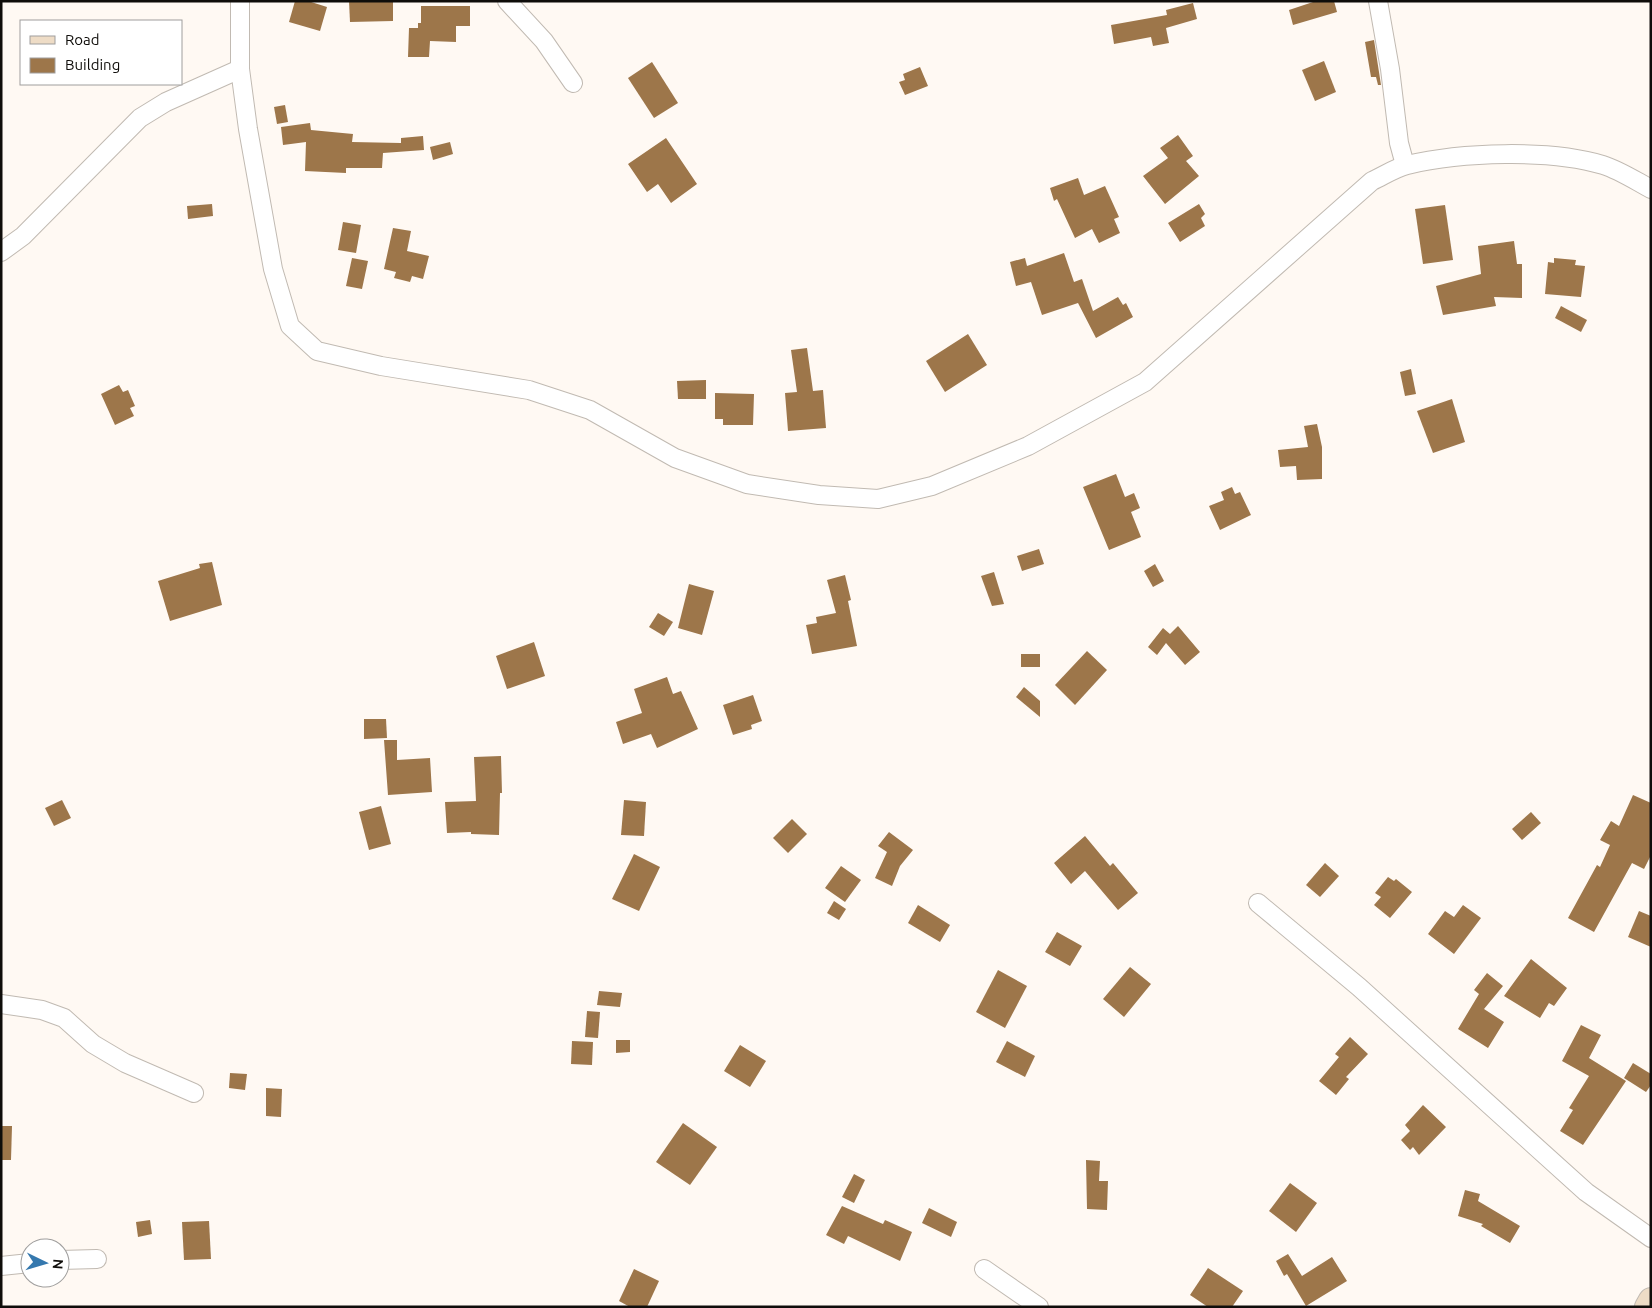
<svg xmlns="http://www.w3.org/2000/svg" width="1652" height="1308" font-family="Ubuntu,sans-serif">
<rect width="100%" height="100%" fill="#fff9f3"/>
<g fill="#9d764a">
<path d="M295 1H308L327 7 320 31 289 22Z"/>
<path d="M349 1H393V21L350 22Z"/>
<path d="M1316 1H1334L1337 12 1293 25 1289 10Z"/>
<path d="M1193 3 1197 19 1166 28 1169 43 1153 46 1151 37 1114 44 1111 25 1167 15 1166 10Z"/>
<path d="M421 6H470V26H456V42L430 41 429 57H408L409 28H418V23H421Z"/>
<path d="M1374 40 1381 85H1378L1376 77H1371L1365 42Z"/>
<path d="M1324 61 1336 92 1315 101 1302 70Z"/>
<path d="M652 62 678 103 654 118 628 78Z"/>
<path d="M920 67 928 86 905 95 899 82 905 80 903 74Z"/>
<path d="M285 105 288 122 277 124 274 107Z"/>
<path d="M310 123 311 130 353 134 352 142 401 143V138L423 136 424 150 383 153 382 168H346V173L305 171 306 142 283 145 281 127Z"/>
<path d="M1178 135 1193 156 1186 161 1199 176 1165 204 1143 176 1168 158 1160 148Z"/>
<path d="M666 138 697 184 671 203 658 184 647 192 628 164Z"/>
<path d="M450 142 453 154 433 160 430 147Z"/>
<path d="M1078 178 1084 195 1105 186 1119 217 1114 219 1120 233 1099 243 1092 229 1075 238 1057 199 1054 201 1050 188Z"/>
<path d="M212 204 213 216 188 219 187 206Z"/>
<path d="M1199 204 1205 214 1201 218 1205 226 1180 242 1168 223Z"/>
<path d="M1445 205 1453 260 1423 264 1415 209Z"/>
<path d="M343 222 361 225 356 253 338 250Z"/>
<path d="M393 228 411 231 407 251 429 256 423 279 412 276 410 282 394 278 396 272 384 269Z"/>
<path d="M1514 241 1517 264H1522V298L1494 297 1496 306 1443 315 1436 286 1481 274 1478 246Z"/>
<path d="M1064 253 1074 282 1082 279 1093 311 1118 297 1123 305 1126 303 1133 317 1096 338 1078 303 1042 315 1031 282 1016 286 1010 262 1025 258 1027 266Z"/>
<path d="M352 258 368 261 362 289 346 286Z"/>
<path d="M1554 258 1576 260 1575 265 1585 266 1581 297 1545 294 1548 262 1554 263Z"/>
<path d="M1561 306 1587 320 1581 332 1555 318Z"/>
<path d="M968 334 987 365 945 392 926 361Z"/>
<path d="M807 348 813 391 823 390 826 428 788 431 785 393 797 392 791 350Z"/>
<path d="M1411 369 1416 394 1405 396 1400 372Z"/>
<path d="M706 380V399H678L677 381Z"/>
<path d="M119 385 123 392 128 390 135 406 130 408 134 416 115 425 101 394Z"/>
<path d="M715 393 754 394 753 425H723V419H715Z"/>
<path d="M1452 399 1465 442 1433 453 1417 411Z"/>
<path d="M1317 424 1322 447V479L1297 480 1296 466 1280 467 1278 450 1308 447 1304 426Z"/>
<path d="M1116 474 1125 497 1134 493 1140 508 1131 512 1141 537 1109 550 1083 487Z"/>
<path d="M1232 487 1235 494 1240 492 1251 515 1220 530 1209 506 1224 500 1221 492Z"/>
<path d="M1039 549 1044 564 1022 571 1017 556Z"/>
<path d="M212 562 222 605 170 621 158 581 200 568 199 564Z"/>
<path d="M1155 564 1164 581 1153 587 1144 571Z"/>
<path d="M994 572 1004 604 992 606 981 576Z"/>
<path d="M845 575 851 600 848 601 857 646 812 654 806 625 817 623 816 617 836 613 827 580Z"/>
<path d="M689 584 714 591 702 635 678 628Z"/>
<path d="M658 613 673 622 664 636 649 627Z"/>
<path d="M1178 626 1200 652 1185 665 1166 643 1157 655 1148 647 1163 628 1170 634Z"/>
<path d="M534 642 545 676 507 689 496 656Z"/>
<path d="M1087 651 1107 670 1075 705 1055 685Z"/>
<rect x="1021" y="654" width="19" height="13"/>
<path d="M667 677 673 694 681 691 698 729 657 748 651 734 623 744 616 722 642 713 634 689Z"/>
<path d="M1024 687 1040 701V717L1016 697Z"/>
<path d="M753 695 762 721 751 725 752 729 733 735 723 705Z"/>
<path d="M364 719H386L387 738 364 739Z"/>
<path d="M384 740H397V760L430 758 432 792 388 795Z"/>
<path d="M501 756 502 793H500L499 835 471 834V832L447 833 445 802 476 801 474 757Z"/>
<path d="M1633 795 1651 803V855L1644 869 1632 863 1594 932 1568 918 1597 865 1600 867 1610 845 1600 840 1611 821 1619 826Z"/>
<path d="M62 800 71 818 54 826 45 808Z"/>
<path d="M624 800 646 802 644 836 621 835Z"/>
<path d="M381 806 391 844 369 850 359 812Z"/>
<path d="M1531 812 1541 823 1522 840 1512 829Z"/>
<path d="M792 819 807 834 788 853 773 838Z"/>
<path d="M889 832 913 850 900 866 892 886 875 878 887 852 878 846Z"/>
<path d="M1085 836 1110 866 1113 863 1138 893 1118 910 1085 871 1071 884 1054 863Z"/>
<path d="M634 854 660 867 639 911 612 899Z"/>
<path d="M1325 863 1339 876 1320 897 1306 885Z"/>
<path d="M841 866 861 880 845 902 825 888Z"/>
<path d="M1388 877 1394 881 1396 879 1412 892 1390 918 1374 905 1381 897 1375 893Z"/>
<path d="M834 901 846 909 839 920 827 913Z"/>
<path d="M918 905 950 925 940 942 908 923Z"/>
<path d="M1463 905 1481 918 1454 954 1428 934 1445 911 1454 917Z"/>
<path d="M1639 911 1651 916V947L1628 937Z"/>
<path d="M1057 932 1082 946 1070 966 1045 952Z"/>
<path d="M1531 959 1567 988 1554 1006 1549 1003 1540 1018 1504 996Z"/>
<path d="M1130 967 1151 984 1124 1017 1103 999Z"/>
<path d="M998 970 1027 986 1005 1028 976 1012Z"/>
<path d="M1487 973 1503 986 1484 1009 1504 1022 1488 1048 1458 1029 1479 994 1474 990Z"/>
<path d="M599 991 622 993 620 1007 597 1005Z"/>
<path d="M587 1011 600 1012 598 1038 585 1037Z"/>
<path d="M1581 1025 1601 1035 1589 1058 1626 1081 1583 1145 1560 1131 1573 1110 1569 1108 1589 1076 1562 1061Z"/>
<path d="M1350 1037 1368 1054 1346 1077 1349 1079 1336 1095 1319 1081 1339 1057 1335 1054Z"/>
<path d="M616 1040H630V1052L616 1053Z"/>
<path d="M572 1041 593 1042 592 1065 571 1064Z"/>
<path d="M1007 1041 1035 1056 1025 1077 996 1062Z"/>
<path d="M740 1045 766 1061 750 1087 724 1071Z"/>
<path d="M1633 1063 1651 1074V1085L1646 1092 1624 1078Z"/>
<path d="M230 1073 247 1074 245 1090 229 1088Z"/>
<path d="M266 1088 282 1089 281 1117 266 1116Z"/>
<path d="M1423 1105 1446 1127 1419 1155 1413 1147 1410 1150 1401 1140 1410 1131 1405 1125Z"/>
<path d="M683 1123 717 1147 690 1185 656 1162Z"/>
<path d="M1 1126H12L11 1160H1Z"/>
<path d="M1086 1160 1100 1161 1099 1181H1108L1107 1210 1087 1209Z"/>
<path d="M854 1174 865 1180 854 1203 842 1197Z"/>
<path d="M1290 1183 1317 1203 1296 1232 1269 1211Z"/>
<path d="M1465 1190 1480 1194 1478 1201 1520 1226 1510 1243 1481 1226 1483 1224 1458 1216Z"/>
<path d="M842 1206 883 1224 885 1220 912 1232 900 1261 848 1236 844 1244 826 1235Z"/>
<path d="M929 1208 957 1222 951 1237 922 1223Z"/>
<path d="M150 1220 152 1234 138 1237 136 1222Z"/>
<path d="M209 1221 211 1259 184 1260 182 1222Z"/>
<path d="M1288 1254 1302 1276 1332 1257 1347 1281 1306 1306 1287 1274 1284 1276 1276 1261Z"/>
<path d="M1208 1268 1243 1291 1232 1307H1208L1190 1295Z"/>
<path d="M634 1269 659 1281 647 1307H630L619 1301Z"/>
</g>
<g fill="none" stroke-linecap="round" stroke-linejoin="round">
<g stroke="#c1bab2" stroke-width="20">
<g id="minor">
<path d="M240 1V69L248 129 273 269 290 326 317 351 381 366 529 390 590 410 675 458 747 484 819 495 878 499 932 486 1028 446 1145 382 1372 181C1383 176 1395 168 1407 165 1461 152 1550 149 1603 165 1619 170 1636 181 1651 189"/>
<path d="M507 1 544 41 573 83"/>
<path d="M1378 1 1390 69 1399 143 1405 165"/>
<path d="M1 252 23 236 140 118 166 102 240 69"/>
<path d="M1258 903 1359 987 1586 1192 1651 1238"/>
<path d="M1 1004 42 1010 64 1018 93 1044 125 1063 194 1093"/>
<path d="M60 1260 97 1259"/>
<path d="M1 1266 30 1263"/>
<path d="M984 1269 1039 1307"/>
</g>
</g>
<g stroke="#c1bab2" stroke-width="26">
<path id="secondary" d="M1647 1307 1651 1300"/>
</g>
<use href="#minor" stroke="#fff" stroke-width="18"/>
<use href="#secondary" stroke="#eedcc6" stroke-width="24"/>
</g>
<rect width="1652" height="1308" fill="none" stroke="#0f0d0a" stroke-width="5"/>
<rect x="20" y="20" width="162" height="65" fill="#ffffff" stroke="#9f9e9d"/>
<rect x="30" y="36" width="25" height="8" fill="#eedcc6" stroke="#9f9e9d"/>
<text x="65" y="45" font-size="15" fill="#0f0d0a">Road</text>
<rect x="30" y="58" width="25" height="15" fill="#9d764a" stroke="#9f9e9d"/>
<text x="65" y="70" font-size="15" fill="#0f0d0a">Building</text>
<g transform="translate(45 1263) rotate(95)"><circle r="24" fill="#ffffff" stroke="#9f9e9d"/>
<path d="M0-4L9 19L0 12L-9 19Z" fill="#3578ae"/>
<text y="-8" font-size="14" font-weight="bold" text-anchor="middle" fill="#0f0d0a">N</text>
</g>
</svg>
